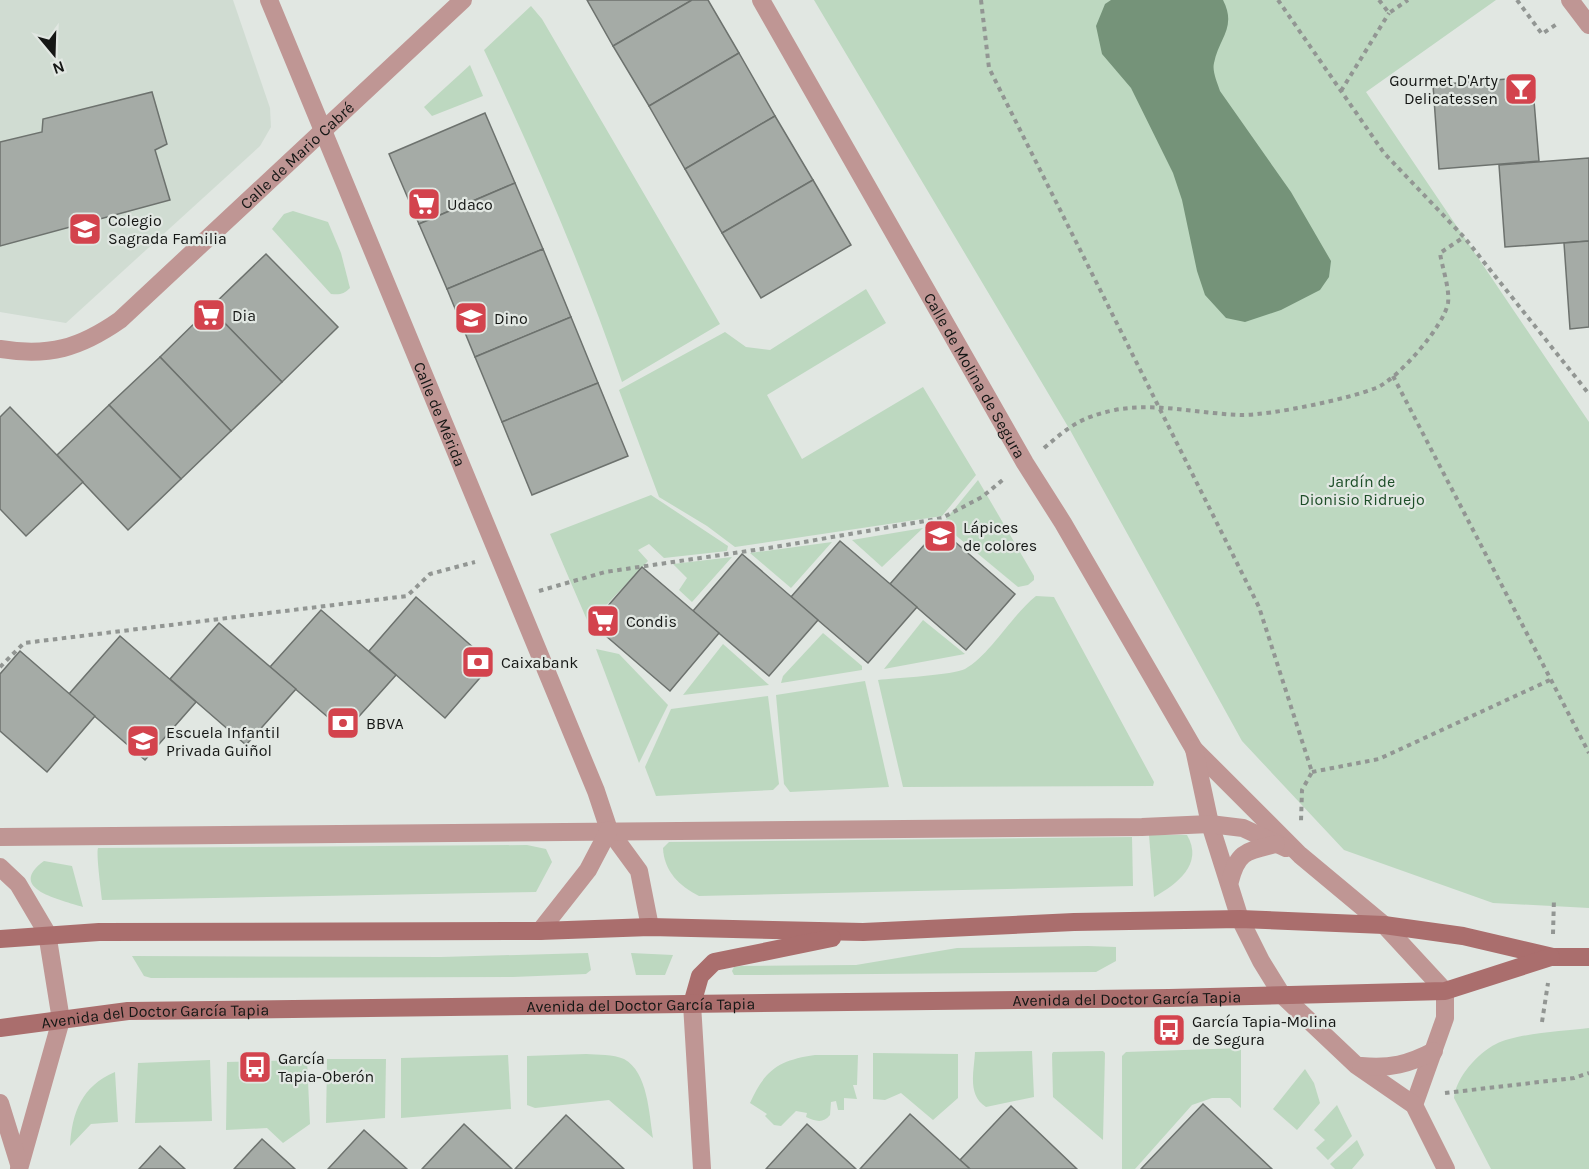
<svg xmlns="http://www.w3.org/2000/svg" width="1589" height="1169" font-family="Karla,sans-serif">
<rect width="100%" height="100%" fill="#e1e7e2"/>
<path fill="#d0dcd2" d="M0 0H233L270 108 271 127 260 146 66 323 0 312Z"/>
<g fill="#bdd8c0">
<path d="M814 0H1496L1366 92 1589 422V908L1493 903 1344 850 1242 741 1070 430Z"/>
<path d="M531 6 542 19 720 324 622 382C583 268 535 159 484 50Z"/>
<path d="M470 65 483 96 432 116 424 107Z"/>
<path d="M293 211 328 222 341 253 350 288C344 294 340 295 331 294L272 229 284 214Z"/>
<path d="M866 289 886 323 767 395 802 459 923 387 976 475 942 516 735 547 707 526 659 497 619 390 725 332 746 347 770 350Z"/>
<path d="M978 480 1034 576V580L1028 585 1018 587 942 524Z"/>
<path d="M651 495 728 546 727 551 664 558 649 544 638 550 648 561 594 618 587 620 550 534Z"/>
<path d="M923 528 882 567 852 540Z"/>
<path d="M832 542 791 588 750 553Z"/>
<path d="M732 557 692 602 679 590 687 578 673 564Z"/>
<path d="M1036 596 1054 597 1154 782 1153 786 903 787 878 680C895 678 954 675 965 669 990 655 1012 615 1036 596Z"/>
<path d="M923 620 965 654 884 669Z"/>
<path d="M823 633 862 666V670L781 683 783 676Z"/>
<path d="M723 644 769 685 683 695Z"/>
<path d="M596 649 619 654 668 705 639 763Z"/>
<path d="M865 681 889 787 790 792 784 784 776 695Z"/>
<path d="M768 696 779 784 773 790 656 796 645 767 671 709Z"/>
<path d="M1149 835H1187C1204 864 1177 884 1154 897Z"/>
<path d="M1132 837 1133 886 699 896C679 886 664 871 663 848L669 842Z"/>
<path d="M527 845 546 849 552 862 536 892 102 900C101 890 96 854 98 848Z"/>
<path d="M44 861 72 866 83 907C62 900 5 889 44 861Z"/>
<path d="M1088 946 1116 947V961L1096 972 758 975H734L732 971 734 967 741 966 856 965 957 948Z"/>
<path d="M588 953 591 970 586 974 513 977 151 978 144 976 132 956 441 957Z"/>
<path d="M631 953 673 955 665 975H636Z"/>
<path d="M1589 1028V1169H1491L1454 1098C1456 1077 1478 1053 1496 1044 1517 1033 1565 1031 1589 1028Z"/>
<path d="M1241 1048V1108L1230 1098H1212L1192 1105 1135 1169H1122V1056L1126 1052Z"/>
<path d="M1032 1051 1034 1097 986 1107C967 1095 974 1072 975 1052Z"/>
<path d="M1103 1051 1105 1053 1103 1140 1053 1097 1052 1054 1053 1052Z"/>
<path d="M873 1053 958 1054V1098L933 1120 901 1093 885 1100 873 1099Z"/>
<path d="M586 1054C598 1055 613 1054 624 1059 648 1072 649 1114 653 1138L609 1100 535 1108 527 1105V1056Z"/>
<path d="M508 1055 511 1109 401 1118V1058Z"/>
<path d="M815 1055H858L857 1085H853L857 1099 844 1098V1110H838L836 1101 831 1102 830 1115C823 1124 815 1121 806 1117L807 1113 796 1111 781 1126 774 1125 765 1116 767 1114 750 1103C765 1069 780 1060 815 1055Z"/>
<path d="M327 1059H386L385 1118 326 1123Z"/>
<path d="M210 1060 212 1121 135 1123 138 1063Z"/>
<path d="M307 1060 310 1124 283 1143 267 1128 226 1130 227 1062Z"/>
<path d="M1305 1069 1314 1083 1320 1103 1297 1130 1273 1109Z"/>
<path d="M115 1072 118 1122 91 1124 70 1146C72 1112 82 1086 115 1072Z"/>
<path d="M1337 1105 1352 1136 1328 1160 1316 1148 1325 1140 1314 1130Z"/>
<path d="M1357 1140 1364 1155 1352 1169H1335L1330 1164Z"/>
</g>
<path fill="#759379" d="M1111 0H1223C1237 27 1219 38 1214 63 1212 71 1217 82 1220 91L1291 192 1331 261 1329 277 1320 290 1281 310 1245 322 1226 318 1205 295 1197 271 1182 200 1173 173 1131 88 1102 54 1096 26 1105 4Z"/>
<g fill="#a5aba6" stroke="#6d726e" stroke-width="1.5">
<path d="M587 0H692L613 46Z"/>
<path d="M692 0H708L739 53 649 106 613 46Z"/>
<path d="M739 53 775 116 685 169 649 106Z"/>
<path d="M1532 77 1539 161 1439 169 1433 85Z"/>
<path d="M152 92 167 144 155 150 170 200 0 246V142L42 132 43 119Z"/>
<path d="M485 113 515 183 419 224 389 154Z"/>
<path d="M775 116 813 180 722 233 685 169Z"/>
<path d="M1589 158V241L1505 247 1499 165Z"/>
<path d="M813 180 851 245 761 298 722 233Z"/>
<path d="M515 183 543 249 447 289 419 224Z"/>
<path d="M1589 241V327L1570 329 1564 243Z"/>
<path d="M543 249 571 317 475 357 447 289Z"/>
<path d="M266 254 338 327 282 382 210 308Z"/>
<path d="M210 308 282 382 231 431 160 357Z"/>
<path d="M571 317 598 383 502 422 475 357Z"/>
<path d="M160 357 231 431 181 479 109 405Z"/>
<path d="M598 383 628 456 532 495 502 422Z"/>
<path d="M109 405 181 479 128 530 57 455Z"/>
<path d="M10 407 83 482 26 536 0 509V417Z"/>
<path d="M939 528 1015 594 966 650 890 584Z"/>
<path d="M840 541 917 607 868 663 791 597Z"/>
<path d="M742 554 818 620 769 676 693 611Z"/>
<path d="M642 567 719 633 670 691 592 624Z"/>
<path d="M416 597 492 664 445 718 369 651Z"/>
<path d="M321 610 396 675 345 732 270 667Z"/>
<path d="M219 623 296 689 246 745 170 679Z"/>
<path d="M120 636 196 702 145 760 69 694Z"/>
<path d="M20 651 95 716 47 772 0 731V674Z"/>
<path d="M1203 1104 1272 1169H1141Z"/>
<path d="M1011 1106 1077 1169H970L960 1160Z"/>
<path d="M910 1114 960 1160 970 1169H860Z"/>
<path d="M566 1115 624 1169H515Z"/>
<path d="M464 1124 512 1169H422Z"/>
<path d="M807 1124 856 1169H766Z"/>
<path d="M364 1130 407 1169H328Z"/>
<path d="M262 1139 295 1169H234Z"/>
<path d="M160 1146 185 1169H139Z"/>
</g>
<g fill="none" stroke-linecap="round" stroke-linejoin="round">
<g stroke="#929693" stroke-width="4" stroke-dasharray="4.5 4.5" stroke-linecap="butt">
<path d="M981 0 989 68 1259 607 1312 772 1302 790 1301 821"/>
<path d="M1278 0 1384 153 1464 237 1589 394"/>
<path d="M1379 0 1389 13 1408 0"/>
<path d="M1517 0 1542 34 1557 24"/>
<path d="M1341 91 1389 13"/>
<path d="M1393 376 1589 753"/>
<path d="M1044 448C1070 426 1081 417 1115 410 1156 402 1201 414 1242 415 1272 415 1348 399 1376 388 1398 379 1444 326 1448 303 1450 289 1442 267 1440 253L1464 237"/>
<path d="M539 591 605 572 775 547 942 518 982 497 1005 478"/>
<path d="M0 667 24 643 407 596 430 574 475 562"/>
<path d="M1312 772 1379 759 1550 680"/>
<path d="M1553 934 1554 898"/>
<path d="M1542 1022 1548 983"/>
<path d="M1445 1093 1574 1078 1589 1073"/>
</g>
<g stroke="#bf9694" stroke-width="18">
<path id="s1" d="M269 0 596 791 609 830 639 871 650 927"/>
<path id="s2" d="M761 0 1025 463 1063 523 1194 749 1300 855 1384 925 1445 991V1018L1414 1105"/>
<path d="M1570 0 1589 25"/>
<path id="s3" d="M0 349C49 357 80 348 120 320L463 0"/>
<path d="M1194 749 1210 824 1240 919 1261 961 1282 995 1356 1065 1414 1105 1446 1169"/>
<path d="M0 837 1142 827 1210 824 1243 828 1286 848"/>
<path d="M0 867 18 884 47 933 61 1020 19 1169"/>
<path d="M1230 881C1238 850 1248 851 1276 844"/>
<path d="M540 931 588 870 609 830"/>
<path d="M692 1004 702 1169"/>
<path d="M1361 1066C1390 1069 1409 1064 1434 1051"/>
<path d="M0 1103 19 1164"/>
</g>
<g stroke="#aa6e6d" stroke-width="18">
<path d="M0 939 99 932 540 931 650 927 863 932 1074 922 1240 919 1384 925 1463 936 1553 957H1589"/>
<path d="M692 1004 700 976 714 962 832 938"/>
<path id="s4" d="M0 1028 128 1011 1169 998 1445 991 1551 957"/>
</g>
</g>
<defs>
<g id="bar-square" transform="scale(1.725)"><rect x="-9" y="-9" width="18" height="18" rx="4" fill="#d3434d" stroke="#e1e7e2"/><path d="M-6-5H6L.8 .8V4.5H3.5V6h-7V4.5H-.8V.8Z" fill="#fff"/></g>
<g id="supermarket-square" transform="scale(1.725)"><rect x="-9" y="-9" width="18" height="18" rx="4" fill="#d3434d" stroke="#e1e7e2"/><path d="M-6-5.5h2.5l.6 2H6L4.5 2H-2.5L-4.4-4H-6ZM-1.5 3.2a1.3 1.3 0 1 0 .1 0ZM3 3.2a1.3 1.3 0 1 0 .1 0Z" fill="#fff"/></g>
<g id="school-square" transform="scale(1.725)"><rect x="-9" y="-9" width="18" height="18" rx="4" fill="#d3434d" stroke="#e1e7e2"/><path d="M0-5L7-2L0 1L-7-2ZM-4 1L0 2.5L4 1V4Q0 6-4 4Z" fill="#fff"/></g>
<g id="bank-square" transform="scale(1.725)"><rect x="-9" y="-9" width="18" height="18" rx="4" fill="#d3434d" stroke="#e1e7e2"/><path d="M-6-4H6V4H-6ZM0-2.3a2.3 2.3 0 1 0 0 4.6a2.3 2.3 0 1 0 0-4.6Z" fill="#fff"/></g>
<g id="bus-square" transform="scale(1.725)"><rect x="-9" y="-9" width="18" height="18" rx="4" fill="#d3434d" stroke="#e1e7e2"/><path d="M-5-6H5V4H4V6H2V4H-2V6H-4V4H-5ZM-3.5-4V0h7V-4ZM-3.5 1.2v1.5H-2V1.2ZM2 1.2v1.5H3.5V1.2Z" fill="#fff"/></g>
</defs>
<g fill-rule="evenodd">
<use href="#bar-square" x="1521" y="89"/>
<use href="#supermarket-square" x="424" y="204"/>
<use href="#school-square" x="85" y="229"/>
<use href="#supermarket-square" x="209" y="315"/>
<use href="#school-square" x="471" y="318"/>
<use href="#school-square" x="940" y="536"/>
<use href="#supermarket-square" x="603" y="621"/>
<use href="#bank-square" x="478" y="662"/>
<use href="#bank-square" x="343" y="723"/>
<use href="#school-square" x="143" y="741"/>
<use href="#bus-square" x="1169" y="1030"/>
<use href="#bus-square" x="255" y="1067"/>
</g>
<g text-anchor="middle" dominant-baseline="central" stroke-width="4.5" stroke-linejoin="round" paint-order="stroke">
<g font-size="16" fill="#151715" stroke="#e1e7e2" text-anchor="start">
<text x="1498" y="80" text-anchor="end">Gourmet D'Arty<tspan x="1498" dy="18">Delicatessen</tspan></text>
<text x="447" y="204">Udaco</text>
<text x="108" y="220">Colegio<tspan x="108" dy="18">Sagrada Familia</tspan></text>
<text x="232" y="315">Dia</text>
<text x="494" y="318">Dino</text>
<text x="963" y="527">Lápices<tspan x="963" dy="18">de colores</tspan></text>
<text x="626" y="621">Condis</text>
<text x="501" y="662">Caixabank</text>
<text x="366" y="723">BBVA</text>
<text x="166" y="732">Escuela Infantil<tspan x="166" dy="18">Privada Guiñol</tspan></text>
<text x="1192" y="1021">García Tapia-Molina<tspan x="1192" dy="18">de Segura</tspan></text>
<text x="278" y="1058">García<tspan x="278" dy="18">Tapia-Oberón</tspan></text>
</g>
<g font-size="16" fill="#151715" stroke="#e1e7e2">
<text stroke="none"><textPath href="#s3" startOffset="369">Calle de Mario Cabré</textPath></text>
<text stroke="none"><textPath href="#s2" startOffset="432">Calle de Molina de Segura</textPath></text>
<text stroke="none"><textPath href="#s1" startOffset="448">Calle de Mérida</textPath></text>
<text stroke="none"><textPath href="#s4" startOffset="1128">Avenida del Doctor García Tapia</textPath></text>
<text stroke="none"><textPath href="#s4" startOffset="642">Avenida del Doctor García Tapia</textPath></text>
<text stroke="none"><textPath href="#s4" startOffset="156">Avenida del Doctor García Tapia</textPath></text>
</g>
<g font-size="16" fill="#1d4e28" stroke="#e1e7e2">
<text x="1362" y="481">Jardín de<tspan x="1362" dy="18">Dionisio Ridruejo</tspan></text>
</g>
</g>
<g transform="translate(54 54) rotate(161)" stroke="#e1e7e2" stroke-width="4.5" paint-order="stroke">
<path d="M0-4.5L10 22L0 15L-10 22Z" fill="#151715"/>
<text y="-9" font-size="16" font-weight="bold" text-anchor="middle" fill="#151715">N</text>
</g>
</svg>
